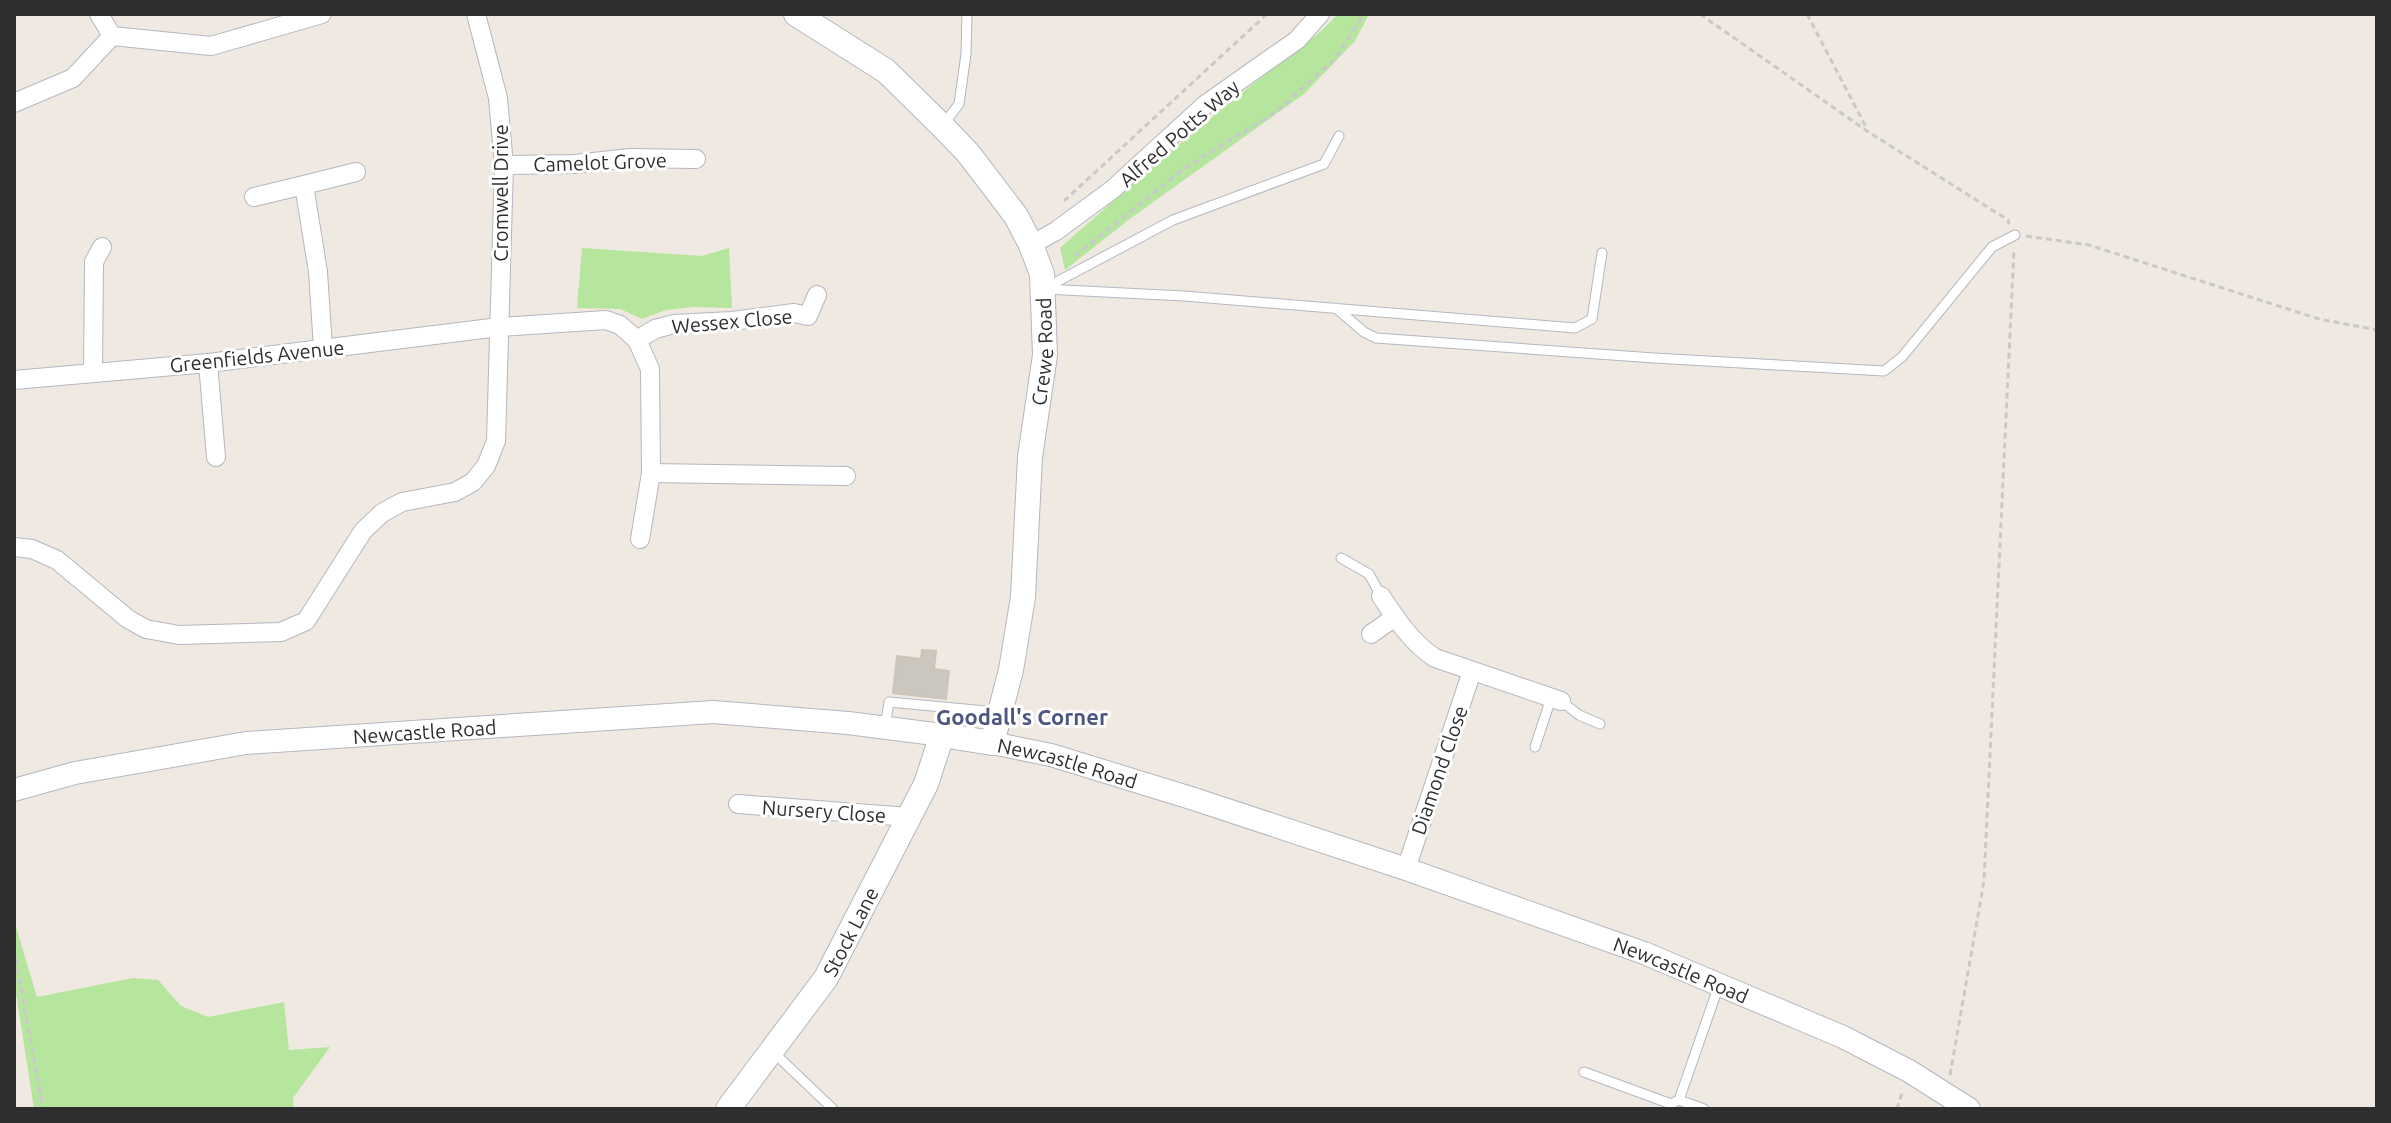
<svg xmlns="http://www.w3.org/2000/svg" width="2391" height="1123" font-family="Ubuntu,sans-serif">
<rect width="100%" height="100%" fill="#efe9e1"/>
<g fill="#b6e59e">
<path d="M1338 14H1369L1355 41 1304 94 1131 218 1065 270 1060 248C1119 196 1177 145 1238 96 1271 68 1309 46 1338 14Z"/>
<path d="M582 248 702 256 729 248 732 308 694 307 666 310 642 319 620 309 577 308Z"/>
<path d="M14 920 37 997 133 978 158 980 181 1006 208 1017 284 1002 289 1050 330 1047 293 1098 294 1109H34L14 980Z"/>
</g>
<path fill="#cbc7bf" stroke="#cbc5ba" stroke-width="2" d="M922 650 936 651 934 669 949 671 946 699 893 693 897 656 921 659Z"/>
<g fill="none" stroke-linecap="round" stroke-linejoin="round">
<g stroke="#b4b7c1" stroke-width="11">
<g id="service">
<path d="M942 126 959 104 966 54 967 14"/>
<path d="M1047 287 1173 220 1324 164 1339 136"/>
<path d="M1044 289 1184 296 1575 328 1592 319 1602 253"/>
<path d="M1336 308 1364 332 1376 338 1654 358 1884 371 1902 357 1992 247 2015 235"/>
<path d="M1341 558 1369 574 1381 596"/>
<path d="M1561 701 1579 715 1600 724"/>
<path d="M885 727 889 702 997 712"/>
<path d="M1535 747 1551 698"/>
<path d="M772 1051 833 1109"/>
<path d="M1584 1072 1671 1104 1679 1100 1719 985"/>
<path d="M1679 1100 1704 1109"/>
</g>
</g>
<g stroke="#b4b7c1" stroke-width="20">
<g id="minor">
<path d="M99 14 112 36 211 46 322 14"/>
<path d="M14 103 73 78 112 36"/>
<path d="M504 165 575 164 630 158 696 159"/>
<path d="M304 185 356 172"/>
<path d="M254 197 304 185 318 272 323 348"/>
<path d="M1031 245 1056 231 1113 189 1206 104 1297 40 1320 14"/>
<path d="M208 363 216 457"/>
<path d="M93 371 94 262 102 247"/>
<path d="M14 380 208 363 499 327 606 320 620 325 637 340"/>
<path d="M651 473 846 476"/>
<path d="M640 539 651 473 650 369 637 340 655 329 674 324 732 321 794 313 808 316 817 295"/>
<path d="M14 547 32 549 57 560 128 619 146 629 179 635 281 632 306 621 363 531 382 513 402 502 455 492 473 482 486 466 496 441 504 165 498 98 476 14"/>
<path d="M1381 596C1396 619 1412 643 1435 658L1561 701"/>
<path d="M1371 634 1395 617"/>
<path d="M738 804 909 817"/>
<path d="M1406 869 1472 671"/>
</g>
</g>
<g stroke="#b4b7c1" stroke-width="24">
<g id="tertiary">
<path id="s1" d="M992 743 1051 755 1194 799 1406 869 1644 953 1843 1037 1909 1071 1969 1109"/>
<path id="s2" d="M14 790 75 773 246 743 713 712 848 723 942 735"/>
</g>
</g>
<g stroke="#b4b7c1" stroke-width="26">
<g id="secondary">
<path id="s3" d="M728 1109 826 978 926 784 942 735 992 743 1011 670 1023 597 1030 457 1045 355 1042 274 1031 245 1016 216 968 153 942 126 886 71 796 14"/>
</g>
</g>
<g stroke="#c9c9c9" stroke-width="3" stroke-dasharray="6 4" stroke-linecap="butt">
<path d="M1700 14 1867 131 2008 220 2009 224"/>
<path d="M1807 14 1866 127"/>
<path d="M1064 201 1267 14"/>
<path d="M2026 236 2089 245 2319 319 2377 330"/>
<path d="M1075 256 1185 168 1276 112 1336 58 1364 14"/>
<path d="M14 949 43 1109"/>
<path d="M1950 1075 1984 881 2014 250"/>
<path d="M1897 1109 1903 1090"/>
</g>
<use href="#service" stroke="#fff" stroke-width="9"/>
<use href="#minor" stroke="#fff" stroke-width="18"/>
<use href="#tertiary" stroke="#fff" stroke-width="22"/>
<use href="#secondary" stroke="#fff" stroke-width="24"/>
</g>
<g text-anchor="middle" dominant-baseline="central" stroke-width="6" stroke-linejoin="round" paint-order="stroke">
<g font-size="20" fill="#2e2e2e" stroke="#fff">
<text transform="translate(1179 133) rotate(-41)">Alfred Potts Way</text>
<text transform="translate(600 162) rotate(-2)">Camelot Grove</text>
<text transform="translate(500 193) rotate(-90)">Cromwell Drive</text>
<text transform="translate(732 321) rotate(-5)">Wessex Close</text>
<text stroke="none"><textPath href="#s3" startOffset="880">Crewe Road</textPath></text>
<text transform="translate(257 356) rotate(-6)">Greenfields Avenue</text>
<text stroke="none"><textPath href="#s2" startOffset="416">Newcastle Road</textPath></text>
<text stroke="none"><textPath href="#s1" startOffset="78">Newcastle Road</textPath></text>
<text transform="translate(1439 770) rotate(-71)">Diamond Close</text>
<text transform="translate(824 811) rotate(4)">Nursery Close</text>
<text stroke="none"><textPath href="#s3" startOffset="216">Stock Lane</textPath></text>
<text stroke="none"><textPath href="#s1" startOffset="726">Newcastle Road</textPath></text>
</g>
<g font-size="22" font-weight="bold" fill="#4d5680" stroke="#fff">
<text x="1022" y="716">Goodall's Corner</text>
</g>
</g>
<rect width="2391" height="1123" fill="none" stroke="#2e2e2e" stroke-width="32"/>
</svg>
